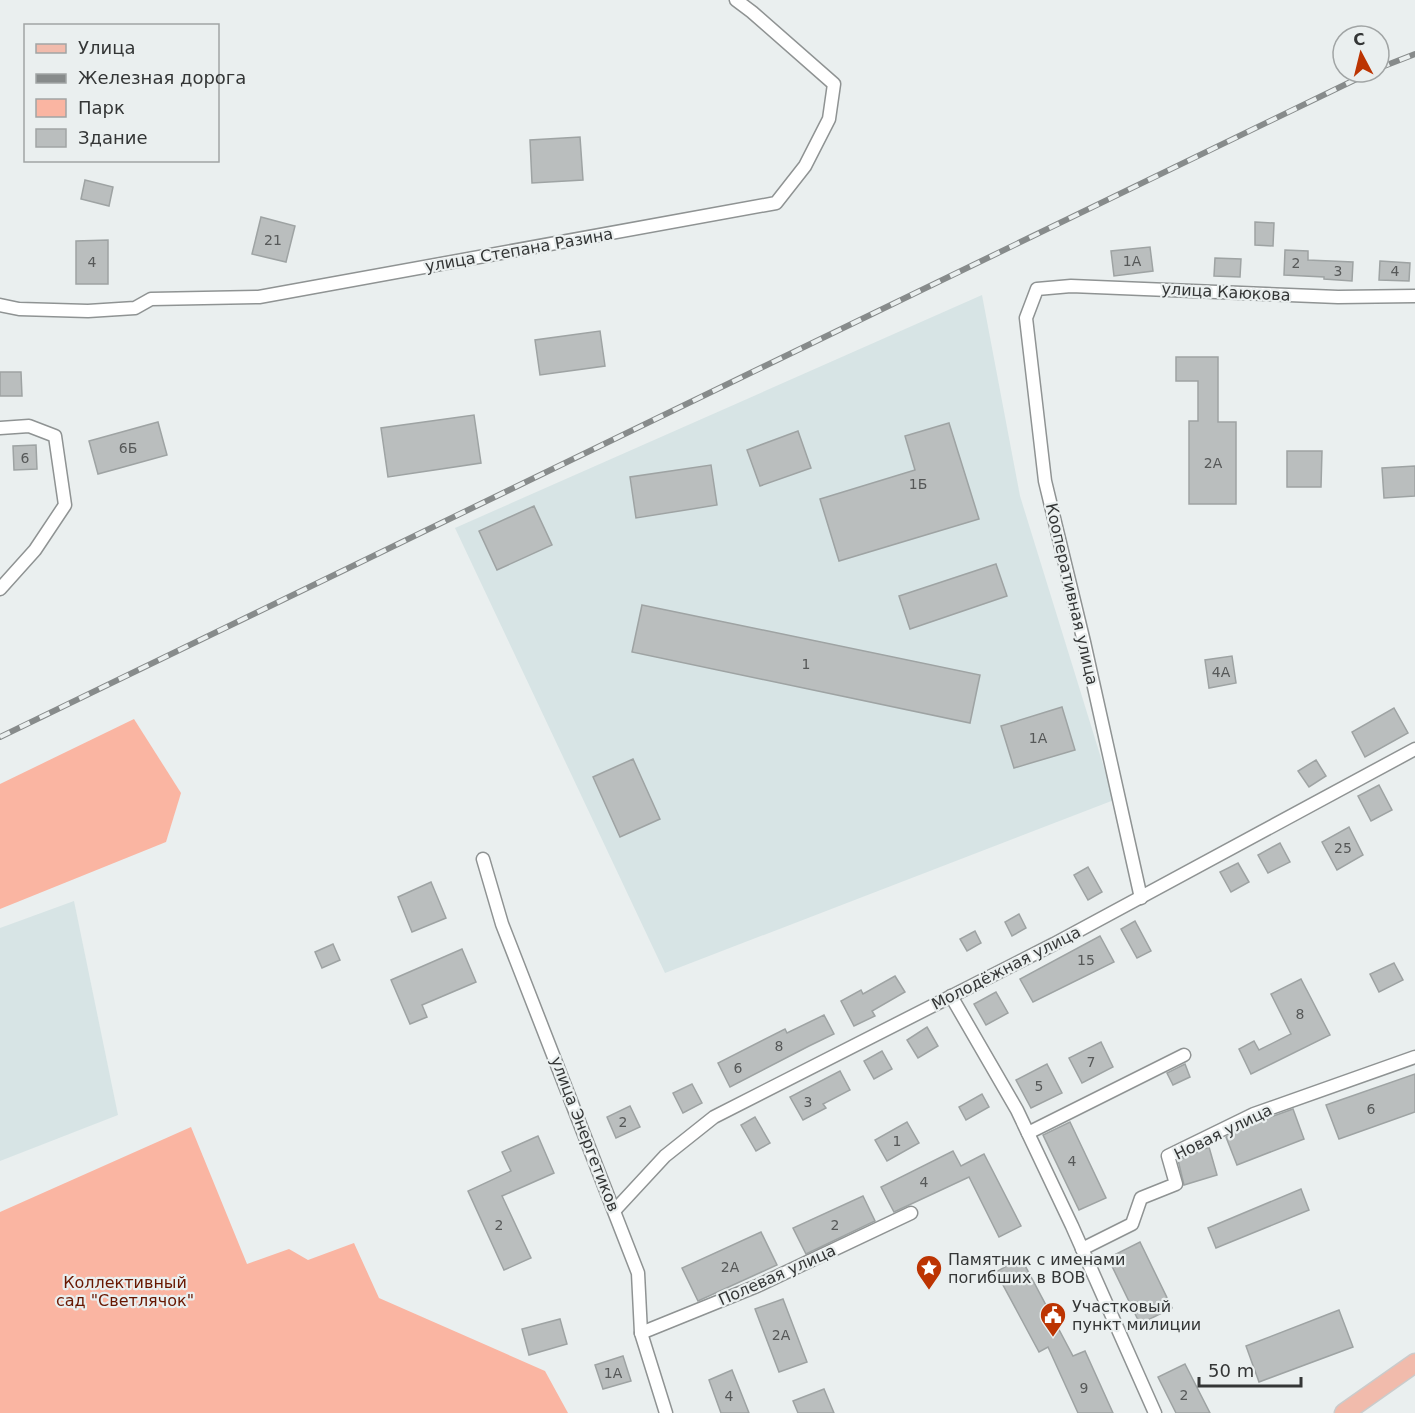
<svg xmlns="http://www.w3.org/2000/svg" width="1415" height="1413" font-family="'DejaVu Sans',sans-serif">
<rect width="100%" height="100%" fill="#eaefef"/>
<g fill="#d7e4e5">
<path d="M982 295 1020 496 1114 800 665 973 455 528Z"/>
<path d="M74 901 118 1115 0 1161V928Z"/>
</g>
<g fill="#fab5a2">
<path d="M134 719 181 793 166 842 0 909V784Z"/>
<path d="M191 1127 247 1264 289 1249 308 1260 354 1243 379 1298 545 1371 568 1413H0V1212Z"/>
</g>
<g fill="#babebe" stroke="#9ea3a3" stroke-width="1.5">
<path d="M580 137 583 180 532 183 530 140Z"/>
<path d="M85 180 113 187 109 206 81 199Z"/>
<path d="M261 217 295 226 286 262 252 254Z"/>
<path d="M1255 222 1274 223 1273 246 1255 245Z"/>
<path d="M108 240V284H76V241Z"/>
<path d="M1150 247 1153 271 1114 276 1111 251Z"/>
<path d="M1285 250 1308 251V260L1353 262 1352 281 1324 279V277L1284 275Z"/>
<path d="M1215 258 1241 259 1240 277 1214 276Z"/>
<path d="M1380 261 1410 263 1409 281 1379 280Z"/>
<path d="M600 331 605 366 540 375 535 340Z"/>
<path d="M1176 357H1218V422H1236V504H1189V421H1198V381H1176Z"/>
<path d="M0 372H21L22 396H0Z"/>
<path d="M474 415 481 463 388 477 381 428Z"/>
<path d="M158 422 167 455 98 474 89 441Z"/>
<path d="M949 423 979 519 839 561 820 499 915 470 905 436Z"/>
<path d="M798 431 811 468 760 486 747 450Z"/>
<path d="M36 445 37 469 14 470 13 446Z"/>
<path d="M1287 451H1322L1321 487H1287Z"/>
<path d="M711 465 717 505 636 518 630 477Z"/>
<path d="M1415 466V496L1384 498 1382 468Z"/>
<path d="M534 506 552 545 497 570 479 531Z"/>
<path d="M996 564 1007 596 910 629 899 596Z"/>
<path d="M642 605 980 675 970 723 632 652Z"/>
<path d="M1232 656 1236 683 1209 688 1205 660Z"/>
<path d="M1062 707 1075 750 1014 768 1001 726Z"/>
<path d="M1394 708 1408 733 1365 757 1352 732Z"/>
<path d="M633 759 660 819 620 837 593 777Z"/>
<path d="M1316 760 1326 776 1309 787 1298 771Z"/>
<path d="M1379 785 1392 810 1371 821 1358 796Z"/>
<path d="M1349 827 1363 855 1337 870 1322 842Z"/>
<path d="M1280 843 1290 862 1268 873 1258 855Z"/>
<path d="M1238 863 1249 882 1231 892 1220 872Z"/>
<path d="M1088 867 1102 892 1088 900 1074 875Z"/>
<path d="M431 882 446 918 412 932 398 897Z"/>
<path d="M1019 914 1026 928 1012 936 1005 922Z"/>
<path d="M1135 921 1151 951 1137 958 1121 929Z"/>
<path d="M975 931 981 943 967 951 960 939Z"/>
<path d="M1100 936 1114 962 1033 1002 1020 979Z"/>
<path d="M333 944 340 960 322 968 315 952Z"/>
<path d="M462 949 476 982 422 1005 427 1017 410 1024 391 980Z"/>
<path d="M1394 963 1403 980 1379 992 1370 974Z"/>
<path d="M895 976 905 992 872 1011 875 1016 854 1026 841 1001 861 990 863 994Z"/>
<path d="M1301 979 1330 1035 1251 1074 1239 1049 1254 1041 1259 1050 1291 1034 1271 994Z"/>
<path d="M996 992 1008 1013 986 1025 974 1004Z"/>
<path d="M824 1015 834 1034 809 1046 730 1087 718 1063 785 1029 787 1033Z"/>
<path d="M927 1027 938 1046 918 1058 907 1040Z"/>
<path d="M1101 1042 1113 1067 1082 1083 1069 1058Z"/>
<path d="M882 1051 892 1069 874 1079 864 1061Z"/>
<path d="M1047 1064 1062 1093 1031 1108 1016 1080Z"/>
<path d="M1185 1064 1190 1077 1173 1085 1167 1073Z"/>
<path d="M840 1071 850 1090 823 1104 826 1108 803 1120 790 1097Z"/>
<path d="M1415 1074V1112L1339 1139 1326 1105Z"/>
<path d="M692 1084 702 1103 683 1113 673 1093Z"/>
<path d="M982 1094 989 1107 966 1120 959 1107Z"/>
<path d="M630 1106 640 1127 616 1138 607 1117Z"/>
<path d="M1293 1109 1304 1139 1237 1165 1226 1137 1257 1122Z"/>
<path d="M755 1117 770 1143 756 1151 741 1125Z"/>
<path d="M907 1122 919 1143 887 1161 875 1140Z"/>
<path d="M1070 1122 1106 1198 1079 1210 1043 1135Z"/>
<path d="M538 1136 554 1173 502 1196 531 1258 504 1270 468 1191 511 1171 502 1152Z"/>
<path d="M1209 1147 1217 1175 1184 1185 1178 1160Z"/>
<path d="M953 1151 961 1166 984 1154 1021 1226 999 1237 969 1177 894 1212 881 1187Z"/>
<path d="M1301 1189 1309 1210 1216 1248 1208 1228Z"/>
<path d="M863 1196 875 1221 806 1254 793 1228Z"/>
<path d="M761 1232 777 1265 698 1301 682 1268Z"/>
<path d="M1140 1242 1172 1308 1140 1324 1108 1258Z"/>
<path d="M1021 1258 1073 1356 1085 1351 1113 1413H1078L1048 1347 1039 1352 996 1272Z"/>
<path d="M783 1299 807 1362 779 1372 755 1309Z"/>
<path d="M1339 1310 1353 1347 1259 1382 1246 1346Z"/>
<path d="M560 1319 567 1344 529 1355 522 1329Z"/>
<path d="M623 1356 631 1381 603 1389 595 1365Z"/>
<path d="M1185 1364 1210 1413H1176L1158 1377Z"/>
<path d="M732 1370 749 1413H721L709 1380Z"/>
<path d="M824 1389 834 1413H798L793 1401Z"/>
</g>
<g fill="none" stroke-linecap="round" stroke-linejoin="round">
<g stroke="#8f9393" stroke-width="15">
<g id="street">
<path d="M0 305 19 309 88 311 135 308 151 299 259 297 776 203 805 166 829 119 834 84 752 12 736 0"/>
<path d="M0 428 29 426 55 436 65 505 35 550 0 589"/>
<path d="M483 859 502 924 638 1273 641 1333 666 1413"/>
<path d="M1141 898 1084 642 1045 481 1026 318 1037 289 1071 286 1338 297 1415 296"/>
<path d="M951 996 1017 1110 1072 1226 1155 1413"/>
<path d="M1028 1133 1184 1055"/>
<path d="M615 1210 665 1156 714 1117 1054 944 1415 749"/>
<path d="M1082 1249 1132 1224 1141 1198 1176 1184 1168 1156 1254 1114 1415 1057"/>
<path d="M641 1333 757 1286 911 1213"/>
</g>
</g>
<g stroke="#cacbcb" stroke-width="21">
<path id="primary" d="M1344 1413 1415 1363"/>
</g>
<use href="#street" stroke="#fff" stroke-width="12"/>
<use href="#primary" stroke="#f1bbac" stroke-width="18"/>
<g stroke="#878b8b" stroke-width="6">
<g id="rail">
<path d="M1379 68 1415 54"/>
<path d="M0 737 1371 72"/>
</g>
</g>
<use href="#rail" stroke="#eaefef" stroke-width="4" stroke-dasharray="11" stroke-linecap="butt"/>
</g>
<defs>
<g id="sight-pin" transform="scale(1.35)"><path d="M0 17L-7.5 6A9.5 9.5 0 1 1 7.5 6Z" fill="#bc3402" stroke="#eaefef"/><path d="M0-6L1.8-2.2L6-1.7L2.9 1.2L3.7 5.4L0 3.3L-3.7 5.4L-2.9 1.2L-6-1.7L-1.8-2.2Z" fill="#fff"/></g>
<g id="civic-pin" transform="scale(1.35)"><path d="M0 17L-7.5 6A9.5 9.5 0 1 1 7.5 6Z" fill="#bc3402" stroke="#eaefef"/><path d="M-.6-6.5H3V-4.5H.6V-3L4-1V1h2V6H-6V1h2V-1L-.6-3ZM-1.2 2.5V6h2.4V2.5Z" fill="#fff"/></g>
</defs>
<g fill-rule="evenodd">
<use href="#sight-pin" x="929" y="1268"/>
<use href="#civic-pin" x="1053" y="1315"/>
</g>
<g text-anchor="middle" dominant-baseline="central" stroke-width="4.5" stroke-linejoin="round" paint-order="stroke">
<g font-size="14" fill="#565858">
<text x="273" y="240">21</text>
<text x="1132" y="261">1А</text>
<text x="92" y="262">4</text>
<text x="1296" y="263">2</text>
<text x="1338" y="271">3</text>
<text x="1395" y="271">4</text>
<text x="128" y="448">6Б</text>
<text x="25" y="458">6</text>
<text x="1213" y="463">2А</text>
<text x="918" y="484">1Б</text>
<text x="806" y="664">1</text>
<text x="1221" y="672">4А</text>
<text x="1038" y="738">1А</text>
<text x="1343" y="848">25</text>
<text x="1086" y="960">15</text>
<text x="1300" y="1014">8</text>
<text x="779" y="1046">8</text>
<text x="1091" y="1062">7</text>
<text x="738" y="1068">6</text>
<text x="1039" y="1086">5</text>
<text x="808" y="1102">3</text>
<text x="1371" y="1109">6</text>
<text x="623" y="1122">2</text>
<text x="897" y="1141">1</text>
<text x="1072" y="1161">4</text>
<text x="924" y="1182">4</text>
<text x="499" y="1225">2</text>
<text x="835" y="1225">2</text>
<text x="730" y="1267">2А</text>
<text x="781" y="1335">2А</text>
<text x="613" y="1373">1А</text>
<text x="1084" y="1388">9</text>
<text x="1184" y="1395">2</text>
<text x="729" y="1396">4</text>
</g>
<g font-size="16" fill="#343636" stroke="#eaefef">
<text transform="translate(519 250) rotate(-10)">улица Степана Разина</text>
<text transform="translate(1226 292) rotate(3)">улица Каюкова</text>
<text transform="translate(1072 594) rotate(77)">Кооперативная улица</text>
<text transform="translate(1006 968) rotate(-27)">Молодёжная улица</text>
<text transform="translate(1223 1132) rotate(-26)">Новая улица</text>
<text transform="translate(585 1134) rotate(69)">улица Энергетиков</text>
<text transform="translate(777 1275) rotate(-24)">Полевая улица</text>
</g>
<g font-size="16" fill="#343636" stroke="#eaefef" text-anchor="start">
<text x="948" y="1259">Памятник с именами<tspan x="948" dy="18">погибших в ВОВ</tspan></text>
<text x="1072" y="1306">Участковый<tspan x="1072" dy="18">пункт милиции</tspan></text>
</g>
<g font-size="16" fill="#681700" stroke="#eaefef">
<text x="125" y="1282">Коллективный<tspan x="125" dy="18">сад "Светлячок"</tspan></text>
</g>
</g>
<rect x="24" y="24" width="195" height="138" fill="#eaefef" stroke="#a1a5a5" stroke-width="1.5"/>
<rect x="36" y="44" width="30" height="9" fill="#f1bbac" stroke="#a1a5a5" stroke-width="1.5"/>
<text x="78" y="54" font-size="18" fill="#343636">Улица</text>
<rect x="36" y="74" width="30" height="9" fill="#878b8b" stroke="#a1a5a5" stroke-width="1.5"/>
<text x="78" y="84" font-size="18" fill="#343636">Железная дорога</text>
<rect x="36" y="99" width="30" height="18" fill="#fab5a2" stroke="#a1a5a5" stroke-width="1.5"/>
<text x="78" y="114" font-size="18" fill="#343636">Парк</text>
<rect x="36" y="129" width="30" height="18" fill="#babebe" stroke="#a1a5a5" stroke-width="1.5"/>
<text x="78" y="144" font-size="18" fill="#343636">Здание</text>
<g transform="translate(1361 54) rotate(353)"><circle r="28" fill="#eaefef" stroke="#a1a5a5" stroke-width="1.5"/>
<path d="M0-4.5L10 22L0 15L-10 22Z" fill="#bc3402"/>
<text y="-9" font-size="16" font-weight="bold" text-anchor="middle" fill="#343636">С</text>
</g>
<path d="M1199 1377v9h102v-9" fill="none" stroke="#343636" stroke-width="3"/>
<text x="1208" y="1377" font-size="18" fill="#343636" stroke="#eaefef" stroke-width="4.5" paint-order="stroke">50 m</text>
</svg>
